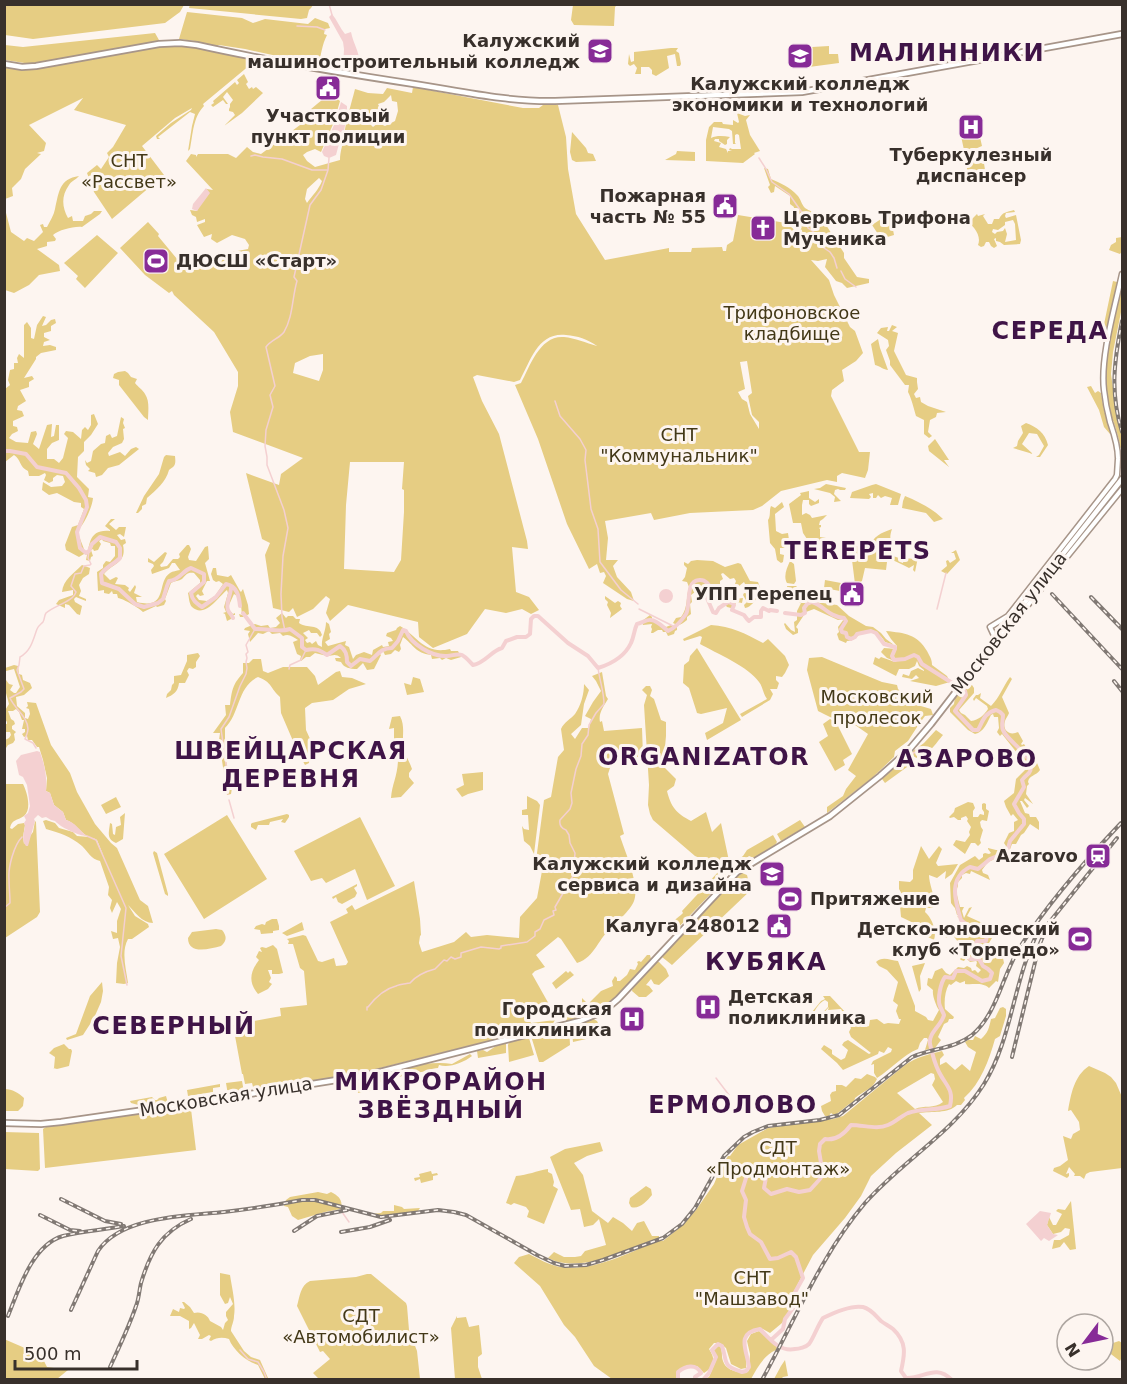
<svg xmlns="http://www.w3.org/2000/svg" width="1127" height="1384" viewBox="0 0 1127 1384" font-family="'DejaVu Sans',sans-serif">
	<style>
		.green { fill: #e6cd83; fill-rule: evenodd }
		.water { fill: #f4d0d1 }
		.lines { fill: none; stroke-linecap: round; stroke-linejoin: round }
		.stream { stroke: #f4d0d1; stroke-width: 1.5 }
		.river { stroke: #f4d0d1; stroke-width: 4 }
		.secondary-casing { stroke: #a79589; stroke-width: 7 }
		.primary-casing { stroke: #a79589; stroke-width: 8 }
		.secondary { stroke: #fff; stroke-width: 4 }
		.primary { stroke: #fff; stroke-width: 4.5 }
		.rail-casing { stroke: #817974; stroke-width: 4 }
		.rail { stroke: #fdf5f0; stroke-width: 1.5; stroke-dasharray: 4.5; stroke-linecap: butt }
		.labels { text-anchor: middle; stroke-width: 6; stroke-linejoin: round; paint-order: stroke }
		.poi-label { font-size: 18px; font-weight: bold; fill: #38302b; stroke: #fdf5f0; text-anchor: end }
		.park-label { font-size: 18px; fill: #433817; stroke: #fdf5f0 }
		.street-label { font-size: 18px; fill: #38302b; stroke: #fdf5f0 }
		.district-label { font-size: 24px; font-weight: bold; letter-spacing: 1.5px; fill: #3f1447; stroke: #fdf5f0 }
	</style>
	<rect width="100%" height="100%" fill="#fdf5f0"/>
	<path class="green" d="M5,4H184V5L180,12L165,23L33,39L5,35Z
		M190,4H313V5L311,8L309,10L307,18L301,19L189,8Z
		M573,5H617L615,7L614,26L574,25L571,20Z
		M187,12L242,18L253,23L265,19L308,24L315,18L328,23L330,28L325,29L324,34L327,35C322,45 321,54 319,65L245,49L219,45L214,48L195,41L179,39Z
		M155,33L159,40L157,43L78,56L76,55L74,57L31,64L5,60V45L23,47Z
		M178,44L197,47L249,58L251,60L250,65L203,104L204,106C193,117 193,134 190,149L188,151L192,126L195,114L190,112L158,137L160,139H157L156,136L171,123L191,110L192,108L175,118L142,146L164,175L112,219L94,192L87,173L97,165L101,169L109,157L107,153L113,147L126,125L74,110L83,98L29,125L46,143L44,151L37,153L41,154L25,169L21,179L12,188L13,196L5,199L4,64L22,67Z
		M829,46V54H838L839,63L809,67L808,55H812V47Z
		M671,48H678L676,51L679,53L681,64L680,66H677L675,54L667,56L669,68L656,76L652,74V70L649,67H641V74H635L637,68L634,64L630,66L628,64L629,54L631,62L634,61V52Z
		M244,74L248,82L246,84L249,89L252,87L253,89L256,87L263,93L242,113L224,126L235,115L233,112L229,111V109L230,107V104L233,100L227,92L223,97L228,104H226L223,100L213,107L211,105L214,103L213,101L235,82L237,85L239,83L237,80Z
		M413,87L523,108H539L543,105H558L566,137L568,169L576,214L605,260L669,248V252H691L692,248L722,247L723,251H726L727,245L733,241L738,215L786,223L796,231L797,229L791,223L794,207L790,204V196L775,186L774,192L771,193L768,187L770,185L764,168L768,169L771,179C780,183 790,187 797,195C801,199 801,204 805,208C811,212 813,210 813,218L826,225L844,253V258L857,277L869,279V283L847,288L842,283L836,281L825,267L827,259L818,261L811,260L829,280L834,295L850,327L855,331L863,353L856,361L842,370L844,381L832,390L831,396L859,452H870L868,470L865,478L842,473L837,476V482L827,480L781,491L762,506L753,510L690,513L654,520L651,513L605,521L608,538L606,560H618L613,566L617,577L631,592L634,601L627,599L603,583L606,576L604,572L600,573L597,564L589,569L567,524L538,439L515,385L521,383C530,366 540,335 564,337C575,338 586,343 597,346C587,339 578,336 566,335C538,332 531,360 520,380L514,382L477,375L473,377L482,401L499,434L527,541L528,549L512,547L516,592L529,597L539,610L531,614L522,609L506,613L485,609L467,634L433,648L419,637L418,622L348,605L330,621L326,613L330,599L326,596L313,609L297,617L293,608L289,612L273,608L265,555L270,543L262,539L246,473L279,485L281,474L303,458L233,432L230,412L238,386V372L214,332L174,295L172,291L169,293L145,275L120,248L148,222L159,234L158,236L187,271L194,266L214,259L221,262L227,253L248,249L249,245L245,239L232,235L217,243L211,239L212,234L204,237L197,225L205,222V219L197,222L196,217L192,215L190,210L197,211L207,189L213,190L186,161L191,154L196,155V157L198,154H228L236,158L247,147L253,152L261,154L300,125L304,115L317,104L327,96H333L340,101L334,122L321,152L315,149L307,152L303,155L307,161L315,167L340,160C340,151 343,145 344,136C346,120 351,105 355,89L368,93L383,94L387,88L412,93ZM391,95L392,101L397,102L398,111L395,121L385,126L378,123L373,127L369,123L373,116L379,112V106L378,104L384,102ZM319,178L322,181C319,189 312,196 307,203L305,199L307,189ZM323,354V370L319,381L293,373L295,363L310,356ZM747,361L752,393L748,396L752,415L759,422V429L750,414L747,402L742,399L738,392L745,389L740,362ZM350,462H404L402,489L404,490V512L401,560L394,572L344,569L346,505Z
		M737,113L745,116L750,115L746,120L750,135L760,151L754,153L755,154L743,163L706,161V140L709,127L714,122H722L723,124L733,125V120L738,123L739,122ZM713,127L729,129L732,131L733,144H736L735,143V135L737,134L739,135L741,149H732L730,148L729,150L732,151H728V153L726,149L719,147L721,143L714,141L715,139H719V141L725,145L727,144V140L730,137C724,136 717,135 711,138Z
		M572,132L586,148L588,153L593,154L596,161L576,162L572,160L570,152Z
		M978,132L979,133L982,146L975,149L964,150L961,136L962,135Z
		M1031,150L1033,159L1011,163L1009,154Z
		M677,151L695,152V161L665,160L676,154Z
		M983,157L985,170L968,173L965,160Z
		M79,176C76,180 71,181 69,185C61,196 62,207 68,218L72,216L73,221H83L85,216L91,214L94,211H102L100,214L82,227C74,226 59,230 53,235L56,239L55,241L47,242V246L37,249L59,265L60,271L39,275L29,285L14,293L5,290V291V209L11,232L24,241L27,238L34,241L43,232L40,225L43,224L44,227H47C50,221 54,215 55,209C59,192 59,179 79,176Z
		M1014,210L1015,212L1006,213L1005,216L1006,218L1016,215L1021,240L1020,244L1004,245L1000,242L996,241V238L994,239L997,246L994,248L991,246L989,242H986L984,246L981,247L978,245C982,235 973,225 965,220L972,219L977,214L978,216L985,214L983,216L988,224H992L994,219H999C1002,212 1007,212 1014,210ZM1013,220L1015,224L1016,240L1005,242L1007,234L1005,228L1003,231L997,232L995,234L992,232L993,229L998,230L1005,225V222Z
		M890,214L894,235L874,241V244L873,245L868,242V238L878,234L872,225L887,215Z
		M97,235L118,253L85,288L76,279L78,276L64,263Z
		M1122,237V251L1120,254L1109,250L1111,245L1116,242V238Z
		M1113,281L1117,282V284L1109,325L1103,329Z
		M1122,285V307L1113,352L1111,374L1118,422L1122,436V447L1120,448C1119,430 1108,413 1106,394C1101,358 1114,320 1122,285Z
		M43,316L46,317L42,326L46,325L51,320L55,319L56,323L51,326V331L44,333V337L50,340L44,342L43,346L50,345L56,347V350L41,353L36,357V359L24,378L32,376L34,379L29,382V387L20,390L26,401L18,406L17,410L22,411L24,416L13,421V426L17,427L18,431L12,434L9,438L16,442L28,443L31,432L36,431L37,434L33,444L39,449L47,425L52,424L51,437L54,436L56,425H59V440L52,443L47,449V459H54L59,463L63,458L68,438L64,434L66,431L73,432L81,439L82,430L85,427L88,430L91,425V415L94,414L98,424L91,435L84,442V451L78,457L77,477L89,489L88,497L93,498C92,508 84,525 77,531L84,549V554L79,557L66,550L65,545L72,527L78,525L84,509L81,507V503L74,502L57,493L49,495L42,490L43,482L51,487L62,486L65,482L63,476L57,475L53,478V481L49,483L44,480L46,475L45,473L39,476H29L28,471C19,467 21,459 14,455L5,462V389L10,385L8,380L10,370L14,369V363H18L17,358L19,354L24,358V325L27,322L31,328V338L34,339L37,325Z
		M892,325L897,327L892,331L898,333L894,351L906,375L917,378V382L918,389L914,394L916,398L920,397L921,402L928,406L946,412L937,413L936,417L930,420L928,432L932,436L929,438L924,434V420L916,416C914,409 911,397 908,392L909,385H905L890,365V361L886,350L889,346L888,340L877,333L881,328L888,327L887,331H889Z
		M878,339L880,348L888,370C884,370 880,366 875,365L871,344Z
		M125,371L128,373L131,377L137,379L135,383C138,387 143,390 145,394C150,401 148,412 148,420L144,417L119,385V380L113,378L114,374L118,372Z
		M1091,386L1095,393L1098,391L1101,393L1104,410L1111,433L1110,434L1104,427L1099,410L1087,387Z
		M121,417L124,419L123,423L125,428L123,429L124,439L122,443L113,447L108,453L109,456L120,452L125,456L131,449L136,447L139,449L119,465L108,468L102,475L96,477L95,473L88,471L90,469L86,465L85,460L87,463L91,461L93,451L101,444L105,443L106,436L110,434L112,438L117,436Z
		M1026,423C1037,427 1045,433 1048,445L1040,457H1036L1039,455L1044,446L1037,434L1029,433L1022,444L1033,454L1013,448L1017,446L1018,441L1023,433L1021,426Z
		M935,439L949,460H944L949,467L929,451L928,446Z
		M166,455L175,456C176,465 175,466 169,470C166,482 156,490 147,498L146,504L142,506V509L138,513H136L144,496L159,474L164,457Z
		M826,484L846,488L845,490H840L838,489L835,490L834,494L841,501L834,502L835,497L830,493L814,489L820,488Z
		M876,484L901,494L898,505H890L892,498L885,496L881,498L878,495L876,498H873V493L869,494L871,497L869,499L850,498L852,492L872,485Z
		M809,491V498L815,502L819,499V503L811,506L809,504V500H803L802,505V515L806,513L810,515L812,518L827,515L823,519L820,521L819,525H821V527L819,528L820,529V537L826,538V540L822,541L807,539L803,533L801,523H793L789,504L801,495L800,493Z
		M905,496C919,502 932,508 943,519L934,522L926,513L902,508L903,501Z
		M782,502L784,507L775,514L776,531L782,534L788,533L789,540L784,548H780V554L784,555L783,562L781,563L777,560L775,549L770,543L768,520C771,516 769,510 771,506L775,508Z
		M111,519H115L109,524L116,530L119,527H126L124,537L120,534L117,535L121,540L125,539L126,543L123,545C127,563 113,563 104,574L110,580L116,577L118,578L115,584L125,585L129,588L128,590L130,592L135,585L136,587L134,593L142,597H136L137,602C169,610 156,582 170,573C173,571 176,571 180,570L175,563H172L169,568L152,574L151,570L154,566L153,564L148,562V558L154,562L165,552L167,553L163,562L160,565L161,567L167,566L173,559H178L180,557L179,554L187,545H189L191,549L188,557L189,560L196,561L205,547L208,546L209,559L205,563L210,581H207L202,591L204,595L200,596L198,594L196,596L199,600L207,601L215,596L223,584L219,581L216,582L213,580L211,574L213,568H216L217,575L228,577L231,575L240,591L241,592L243,589L248,605L249,614L244,617H240L239,614L242,615L241,605L239,602L237,596L234,594L229,605V610L233,614L235,613V615H232L231,619L227,621L225,614L223,613L226,612L224,607L228,593L227,590C219,596 205,619 192,607C189,604 189,597 188,593L200,583V580L194,573C187,572 186,575 182,579C179,581 174,581 171,583L165,599L166,601L164,605L157,607L156,606L143,612C139,608 124,599 118,598L117,594H113L112,591L109,594L104,593V590L98,591L97,572L103,568V565L106,561L110,562L115,556V546H111L110,543L103,541L102,539L99,541L101,544L98,550L94,551L93,549L91,550L93,556L91,557L90,561L86,560C90,545 88,529 110,531V530L105,526Z
		M892,529C889,538 891,538 891,546C891,551 888,554 889,559L875,560L887,562L886,570L865,568L862,581L857,584V592L854,585L855,584L852,560L853,558L851,555L850,548L854,546L870,547C873,536 881,533 892,529Z
		M956,550L960,560L947,574L941,571L947,566L946,561L948,560L950,563L956,559L954,553H951Z
		M893,556L899,558L900,562L903,563L904,558L914,559L918,557L915,572L913,570L914,565L909,568C903,565 898,562 892,560Z
		M697,560L713,561L725,567L738,563L741,564L750,581L758,582L764,598H778V600H762L758,596C755,601 751,607 745,608L744,605L747,602L743,595L744,593L750,594L751,589L754,588L750,586L747,588L744,582L739,586L735,584L736,581L734,578L730,579L723,573L721,574L723,579L720,581V585L724,586L730,594H734L735,599L743,598L742,603L737,602L731,608L727,607L723,602L719,603L715,600H711L706,598L707,592L699,594L695,592L691,595L692,602L690,604L691,614L687,617V620C681,625 679,626 673,623L676,618L681,617C688,608 686,597 689,587L687,582L682,581L685,577L687,568L684,565V562L688,564L691,561Z
		M790,561L794,564L796,581L794,584L787,583C783,576 787,568 790,561Z
		M82,565L90,568L89,574L83,578L79,585L81,591L79,596L86,599V601L76,597L74,599L75,602L82,606L80,615L77,614L69,605L65,604V608L56,604L59,600L73,595V590L62,592C63,580 74,573 82,565Z
		M825,580L841,583L840,591L824,588Z
		M787,586H796L799,589L800,595L820,600L823,603L837,605L849,616L866,626L873,627L881,633L886,639L894,645L885,642C879,631 872,632 861,633C856,637 855,641 847,641L846,643L839,640L837,634L839,632L838,627L844,619L838,620L814,609L806,612L796,627L798,629V633L793,635L786,629L784,624L785,623L791,630L795,632L794,622L797,620V611L801,603H797L795,594L789,596Z
		M605,596L615,603L618,601L621,603L620,606L622,609L610,618L611,613L607,605L608,602L605,599Z
		M282,613L286,618L288,616H293L296,619H300L299,623C307,629 319,623 322,635L320,637L317,633H311L309,630L303,633L308,638L305,640L307,643L310,642L312,644L316,641L318,645L322,647C321,638 326,631 326,622L329,624L331,632L329,634L330,639L325,642L328,646L346,641L345,645L349,647L353,659L356,655L364,652L372,655L373,650L382,645L383,647L389,646L388,642L393,641L391,638L386,636L387,633L396,630L397,628L400,626C418,637 425,655 450,649L451,651H458L461,657L451,660L446,658L442,660L440,658L432,659L431,655C415,653 414,645 403,637L400,645L401,649L399,652L395,650L391,654L385,655L383,651L380,654L381,655L374,669L367,670L363,663L357,669C350,669 344,668 341,662L336,661L335,658H341C335,653 333,656 327,656C323,655 319,654 315,653L310,657H306L301,661L300,660L301,656L297,654L293,642L298,640C293,637 289,633 283,636L280,633L272,634L269,631L263,634L258,633L250,642L248,634L250,631L244,630L245,628L255,624L261,626L268,625L270,628L276,627L280,623L276,618Z
		M650,615L652,617V619L666,627L671,625L677,627V630L675,631L674,634L668,636L666,632H663L662,630H658L653,633H651L652,629L651,627L652,624L643,625L642,621Z
		M711,625C731,626 746,634 763,643L768,639L785,656L789,665L785,673L782,677L776,676V680L779,683L777,689H770L773,694L770,700L742,717L740,714L767,699C763,694 763,687 759,682C749,667 716,653 700,644L702,637L700,636L684,641L683,639Z
		M886,631C905,633 917,634 927,651C930,657 932,659 932,665L947,676L950,682L936,686L910,681L919,678L916,675L912,679L902,677L903,674L909,676L911,671L918,668L924,671V670L919,666L917,661L915,666L909,669H899L896,676L873,664L875,657L879,659L881,657L895,662H897L887,658L881,652L884,648L897,649V646L891,639Z
		M697,648L741,720L707,740L705,733L723,723L727,708L701,714L697,713L689,688L683,683L684,665L689,661L690,656Z
		M198,653L200,656L196,662V667L193,669L189,668L187,671L189,675L185,683H179C178,692 173,695 166,698L167,694L171,690L172,685L174,683V676L181,675L187,661V655Z
		M822,657L882,682L897,685L898,689L908,699L907,704L912,702L914,704L931,709L933,715L925,716L919,724L908,741L895,751L894,757L872,778L827,813V807L843,796L846,789L856,776L848,770L868,734L855,725L830,717L818,711L807,670L809,658Z
		M253,659H261L263,671L268,673L283,667H307L315,676L318,685L336,672L340,671L342,677L352,678L366,684L349,689L333,700L312,703L305,708L306,730L311,741L309,763L305,765L296,748L281,713L280,697C270,688 272,682 258,677C237,687 240,714 225,728V756L232,788L231,794L227,795L226,790L227,786L225,781L219,740L220,733H213L226,715L225,705H230C232,689 233,684 243,673V663H249Z
		M14,665L18,666L19,674L22,675L23,680L30,683L32,688L24,695L16,697L17,706L25,713V718L28,719L30,714L29,709L26,708L28,706L27,702L36,703L51,745L70,773L77,792L95,824L111,843L117,848L140,900L148,906L153,923C142,923 134,911 128,905L135,916L148,924L149,927L132,939H128C121,952 126,968 128,983L124,984L116,983L117,963L120,947L118,938L113,939L111,931L117,933V921L121,909L117,902L112,913L110,908L112,900L108,895L109,887L100,861C91,859 88,852 82,846C70,836 60,833 46,829L43,821L46,820L55,823L59,828L73,832L77,836L89,837L96,840L104,857L97,840C94,838 90,838 87,836C79,831 75,823 66,820L63,812L54,805L50,793L46,791L47,778L43,760L39,747H37L32,740H28L27,736L24,737L22,734L25,732V729H22L24,720H22L19,712L16,709L13,711H8L11,719L14,721L15,724L12,726V729L16,732L14,734L15,740L13,743L8,745L6,748L5,746V740L9,738L11,735L10,732H5V724H7V722L5,719L4,712L9,704L6,693L5,692V680H6L9,684L13,685L10,690L14,693H16L20,687L14,669L6,671L5,668Z
		M602,672L606,696L608,699C604,706 598,713 600,722L602,721L604,731L642,728L643,756L612,762L608,774L624,834L620,836C625,852 640,885 634,901C632,906 627,912 623,916C618,918 614,922 613,927C598,937 596,957 577,963L561,939L558,937L536,955L545,967L535,971L532,974L550,1006L535,1007L528,1017L531,1023L555,1020L552,1025L352,1075L254,1091L252,1083L245,1084L243,1074H242L233,1025L281,1016L280,1008L307,1005L304,971L300,968L293,944H288L289,941L287,939L303,935L306,936L318,961L322,962L334,958L336,966L346,965L348,962L330,922L348,913L346,909L352,905L355,910L414,881L420,919L421,935L420,936L419,943L422,952L454,942L466,932L471,937L487,935L519,938L520,917L537,898L542,871L537,853L544,800L551,797L558,757L564,750L561,729C564,722 571,719 575,714C581,705 584,694 584,684L589,690L584,704L581,725L571,734L575,739L582,728H589L591,719L585,716L593,702L601,691L596,681L592,676Z
		M413,677L420,679L424,692L407,695L404,683L411,685Z
		M1010,677L1012,679L1002,697L1009,713C1009,714 1005,720 1005,721C1002,731 1010,736 1018,732L1023,741L1021,744L1022,745L1024,744L1034,760V763H1037L1040,770C1036,776 1029,775 1028,782L1029,784L1027,786L1026,794L1033,804L1025,798L1024,800L1029,806L1027,808L1022,801H1020L1025,813L1029,814L1030,817H1036L1039,822V830L1030,824L1024,833L1021,835L1016,844H1012L1009,852L1007,850L1004,853V857L1002,859L1000,858L998,861L995,859L988,862L982,870L983,873L988,875L990,880L971,871L970,874L966,873L962,875V878L958,882V886L956,891L960,907H964L962,911L964,918L969,908L972,907L967,916L989,926V929L992,932V938L986,948L981,947L979,945L974,949H972L970,951L973,953L976,952L982,956L987,962L991,961L993,959L987,953L990,951L1003,958L1004,963L1000,969L998,982L996,981L989,988C982,982 973,985 965,984V981L960,983L956,981L951,985L949,984C945,991 944,1001 945,1009L954,1017L953,1019H949L948,1022L944,1024L938,1037L941,1040L935,1048L925,1050L928,1040L927,1038H924L920,1043L918,1049C903,1055 891,1069 877,1078L874,1073V1064L871,1065L873,1061L891,1052L892,1049L888,1047L884,1053L879,1051L878,1054L843,1070L837,1063L821,1049L824,1045L832,1050V1054L841,1060L845,1058L848,1050L842,1045L844,1042L848,1040L869,1054L871,1053L851,1037L849,1032L851,1028L841,1009L828,1010L829,1007L819,1018L816,1019L813,1018L812,1012L821,1001L825,999L823,996H830L847,1014L852,1015L866,1027L869,1026L870,1020L877,1019L884,1024L888,1023L899,1024L901,1019H899L896,1011L898,1005L893,1001L898,982L887,970L879,966L876,962C882,956 890,960 898,961L915,1006V1011L926,1017L928,1020L933,1021L939,1010C936,1006 932,995 933,990L927,985L928,978L932,979L935,971L942,968L946,973L950,975L958,967L964,968L967,966L971,968L972,971L975,970L978,973L981,970L976,966L977,962L976,961L970,962L966,958L964,961L961,960L960,959L963,956L962,952L964,950L965,946L961,941L958,942L952,934L946,938L945,934L956,930L960,936L963,937L970,934H965V929H963L964,925L961,923L962,918L957,917L960,915H957L955,908L954,907L951,903L950,883L960,865L975,856L979,860L983,857V854L985,853L989,854L991,853L988,849V848L996,850H1005L1004,847L1006,846L1004,843L1009,833L1014,831V822L1018,820L1013,814L1011,816L1006,807L1004,801L1014,793L1016,779L1026,769L1021,766L1019,762L1022,761L1021,757L1018,758L1016,756L1017,753L1002,734L1000,736L997,732L999,728L998,717H994L993,714L991,715C987,723 984,732 975,734L968,730L950,712V708L954,704L955,697L965,685H972L974,688V693L959,710L961,713L965,715L971,721C979,720 984,715 988,709L987,706L976,698L974,701L973,699L976,695H978L981,693L980,698L991,706C1000,697 1002,688 1010,677ZM825,1000L828,1002V1007L818,1018H814L813,1016C814,1010 820,1002 825,1000Z
		M646,686H650L652,690L650,696L654,699L661,720L666,722V736L665,747L669,752L670,760L665,768L676,779L674,786L667,791C671,807 676,813 691,821L706,812L712,832L721,823L729,861L723,868L695,856L653,820L650,814L648,805L649,785L644,705L647,695L642,690Z
		M400,716C406,728 401,737 404,750C406,756 410,763 412,769L409,773V777L414,783L401,797L391,798C392,784 398,775 398,759L392,757L394,748V728L389,729L392,717Z
		M830,719L836,722L852,754L843,760L845,765L835,771L819,742L828,736L823,724Z
		M936,730L943,735C935,744 931,754 917,754V758L910,755L909,754L924,743Z
		M905,759L909,763L907,767L885,783L882,779Z
		M483,772V790L468,794L462,797L456,789L464,785L462,774Z
		M5,784H23C27,792 32,809 24,816C17,821 12,819 10,828L12,829L18,824L24,823L25,825L23,837L24,844L33,832L35,821L36,822L40,912L37,917L5,938Z
		M527,796L537,801L540,805L534,854L530,846L524,841L522,826L524,829L529,830L528,815H522V810L527,809Z
		M116,797L121,807L106,814L101,805Z
		M968,802L973,803L975,808L973,811V817H978L980,814L984,815V812L982,809V804L984,803L986,804V809L989,811L987,821L982,820L980,822L981,827L983,830L980,840L981,843L978,846L975,843H971L965,854L953,845L956,840L965,842L970,835L969,832L971,827L967,821L968,819L966,816L961,818V820H958L954,817L950,818L949,817L954,812L955,808Z
		M125,813L123,839L116,843C106,839 109,832 110,823L112,824L113,834L115,835L116,827L121,825L120,817Z
		M287,814L289,815V817L285,823L281,822L283,819L270,822L269,825H258L256,830L251,827V824L252,823Z
		M227,815L267,879L204,919L164,854Z
		M360,817L395,886L367,900L355,869L326,883L322,878L311,881L294,851Z
		M800,820L805,827L781,841L777,834Z
		M773,835L777,842L775,845L754,858L749,856L741,863H739V859L743,856L747,850Z
		M921,846L929,859L939,846L942,849L936,863L938,866L958,864L952,874L945,879L946,871L937,878L929,875C929,886 937,899 933,908H926L925,912C932,918 937,931 934,940L928,937L924,928L901,917L900,906L903,896L899,889V881L910,882L913,879V870Z
		M154,851L157,853L168,894V896L165,894L153,853Z
		M719,871H722L725,874L726,878L672,934L667,930C669,923 678,918 683,913L682,911Z
		M742,873L747,875L748,879L747,881L752,889L672,965L662,957L725,887Z
		M357,884V886L354,888L357,893L355,897L342,904L338,902L336,897L333,899L332,897Z
		M272,919H277L279,926V930L273,931V933L261,934L260,930L254,929L256,926L262,924L265,925L266,922Z
		M302,922L304,930L287,936L282,933Z
		M216,929L222,930C227,936 227,941 221,946C209,949 188,955 188,938L192,932Z
		M273,945L277,949L283,973L279,974H272V970H268L271,978L269,982L272,984L268,989L258,994C248,982 250,972 259,960L256,957L259,951L262,952L260,948L262,947L266,948Z
		M647,955H650L651,959C646,964 643,969 638,974C624,989 605,1010 585,1015L584,1018L567,1022L564,1018L582,1003V998L588,1004L601,991L613,986L612,981L615,976L617,978V981H620L627,975L630,969L635,970L638,964L637,962L639,961L641,962Z
		M656,962H659L666,969L669,976L659,985L654,984L651,979L646,985L649,986L653,991L646,997H639L632,991L633,986Z
		M925,963L920,976L921,989L919,992L912,966Z
		M566,971L568,973L570,971L574,975L556,989L552,983Z
		M102,982L103,991L101,1002L94,1018L83,1035L67,1040L66,1038L76,1034L90,996Z
		M1003,1007L1006,1009V1016L1000,1036L995,1039C989,1060 981,1083 964,1098L965,1100L961,1105H957C948,1114 932,1111 919,1113L932,1125L896,1153L871,1176L861,1196L845,1218L813,1255L792,1295L791,1309L782,1323L770,1333L761,1328C732,1334 749,1349 746,1368L741,1369L731,1364L726,1348L720,1343H714L709,1349C716,1360 715,1366 704,1373L697,1366H687L679,1370L678,1379H612L594,1366L575,1337L564,1325L540,1286L514,1263L519,1257L529,1254C539,1259 549,1265 560,1267C594,1272 630,1252 660,1240L663,1241L684,1224L696,1210L714,1184L721,1167L728,1156H730L738,1145L768,1128L833,1119L843,1116L905,1065C917,1057 929,1054 942,1051L944,1055L940,1059V1065L946,1062L955,1070L962,1064L970,1071L976,1052L968,1047L965,1042L968,1040H973L975,1036L981,1039C988,1033 989,1028 991,1019L995,1018L1000,1008ZM931,1073L934,1074L935,1079L932,1085L943,1102C934,1109 924,1105 915,1109L897,1093Z
		M592,1018L597,1021L604,1035L573,1042C571,1021 574,1025 592,1018Z
		M569,1027L570,1045L543,1062H539L531,1036Z
		M527,1037L529,1038L534,1055L509,1062L508,1045L509,1042Z
		M506,1043V1053L478,1058L477,1051L483,1050L487,1052L496,1046Z
		M64,1044L69,1049H71L72,1051L69,1066L57,1069L53,1068H54L55,1057L49,1053L54,1048Z
		M470,1054L472,1056C463,1063 449,1068 439,1065L438,1068C430,1068 422,1074 415,1072L409,1075L387,1079V1081L371,1084L370,1091L358,1093C354,1084 360,1080 368,1078L370,1080L374,1079L376,1076C400,1070 427,1060 452,1064Z
		M1089,1066L1105,1073L1111,1077L1116,1083L1122,1097V1168L1090,1172L1086,1174L1084,1179L1080,1176H1074L1075,1174L1069,1167L1066,1174L1069,1173V1176L1067,1178L1053,1171L1054,1168L1060,1166L1068,1160L1063,1136L1071,1139L1073,1134L1080,1130L1079,1122L1071,1110L1068,1111C1071,1094 1074,1076 1089,1066Z
		M867,1074L875,1077L877,1079C872,1090 863,1091 855,1098L854,1102C846,1104 842,1112 834,1115L831,1113L829,1116H825L822,1111L821,1106L831,1101L830,1095L832,1092L836,1091V1085H842L846,1087L855,1078L861,1079Z
		M242,1081L244,1092L228,1095L226,1083Z
		M220,1084V1087L213,1088V1092L188,1096L187,1090Z
		M5,1089C12,1089 19,1093 24,1098L23,1106L18,1111H5Z
		M166,1096L168,1103L156,1106L155,1104L153,1106L149,1104L142,1106L131,1103L130,1101L152,1097L155,1100H157L159,1098Z
		M189,1106L191,1109L196,1150L45,1168L43,1129C53,1121 68,1127 80,1122Z
		M4,1132L39,1133L40,1169L38,1171L5,1169Z
		M600,1142L603,1151L587,1156L574,1163L583,1175L592,1211L608,1223L613,1217L623,1223L632,1231L637,1223L644,1221L652,1236H659V1238C630,1251 578,1274 548,1258L554,1252L564,1257H575L581,1256L585,1251L606,1245L599,1219L593,1225L584,1227L580,1209L571,1210L550,1157L565,1149Z
		M548,1169V1172L552,1174L554,1182L553,1186L558,1189L544,1224L527,1217L529,1211L526,1207L514,1203L511,1205L506,1203L516,1176C528,1175 536,1171 548,1169Z
		M431,1171L432,1174L437,1173L438,1175L433,1176V1180L421,1183L420,1179L415,1181L414,1178L420,1177L419,1174Z
		M646,1186L651,1189L652,1195C647,1201 639,1210 631,1207L629,1203L630,1198Z
		M318,1192L327,1194L331,1192C339,1196 343,1200 341,1209L325,1212L298,1220L292,1216L288,1207L284,1206L286,1200L290,1197Z
		M1071,1201L1076,1249L1070,1250L1064,1242L1060,1247L1052,1249L1054,1240H1060L1069,1235L1070,1229L1065,1228L1061,1232L1053,1234L1047,1225L1049,1217L1053,1225H1056L1062,1214L1056,1211L1058,1209L1065,1210Z
		M394,1205L402,1207L404,1209L420,1208L418,1211C403,1214 387,1217 371,1214L381,1213L383,1211H394Z
		M220,1273L230,1275C232,1288 236,1304 234,1316C234,1322 231,1326 231,1331L244,1351L251,1357L260,1360L268,1378L272,1379H265L258,1365C247,1362 233,1350 229,1339C223,1337 217,1337 211,1341L209,1340L211,1336L209,1335L202,1339H198L200,1335L194,1323L191,1328L189,1329V1321L180,1316H170L173,1309L179,1312L180,1308L184,1309L185,1308L182,1302H184L190,1307L194,1313C201,1311 208,1315 210,1321L221,1327L223,1330L225,1323L228,1320L226,1316V1312L233,1304L230,1297L228,1303L225,1304L220,1295Z
		M367,1274H371L406,1303L407,1306L409,1330L417,1351L420,1379H319L313,1373L330,1359L323,1351L320,1352L297,1306C300,1296 300,1286 310,1281L356,1277Z
		M457,1316V1318L466,1317L469,1327L479,1325L482,1354L478,1357V1367L482,1379H455L451,1328Z
		M759,1331L777,1347L776,1350C764,1355 757,1368 751,1379H704L709,1377L717,1358L713,1349L716,1346H720C723,1352 721,1355 723,1361C726,1371 740,1374 749,1371L750,1354L747,1341L751,1334Z
		M4,1339L41,1355L47,1367L68,1370L57,1379H5Z
		M1119,1341L1122,1343V1357L1120,1361L1103,1348L1104,1342L1111,1345L1113,1343Z
		M785,1360L788,1376L783,1377L781,1379H774L781,1366Z"/>
	<path class="water" d="M332,14C337,20 340,28 345,34L351,32C354,47 362,54 358,68L355,70L343,68L344,49L343,42L329,17Z
		M341,102L347,106V114L343,137L340,140L336,155L329,158L324,156L322,152L334,125Z
		M206,188L210,193L197,211L192,209L193,204Z
		M659 596a7 7 0 1 1 14 0a7 7 0 1 1-14 0Z
		M37,751L40,752C45,766 47,776 46,791L50,793L54,805L63,812L66,820C75,822 80,831 87,836C79,836 60,827 55,821L51,820L46,817L42,818L38,815L34,819L35,821L28,846H26C21,840 24,833 25,826L24,823L26,820L24,816L28,813L30,806L27,785L23,777L19,775L16,761L21,755Z
		M1040,1211L1051,1213L1047,1225L1053,1234L1058,1235L1049,1241L1044,1238L1041,1241L1026,1224Z"/>
	<g class="lines">
		<path class="stream" d="M329,4L332,15
			M297,26L317,27L325,30
			M251,156L255,155L263,157L282,159L312,170H328
			M759,158L766,169L772,182L789,194L803,214L808,228L818,235L824,248L830,252L834,258L837,268
			M841,271L845,279L856,287
			M555,401L560,416L580,439L586,450L585,460L591,509L598,529L600,562L621,590L638,604
			M639,609L675,627
			M937,609L946,573
			M285,631L282,617L281,594L283,556L288,528L284,510L267,465V457L265,446L266,430L273,407L270,395L275,386L266,347C271,340 280,338 284,332C293,317 292,298 297,281L294,277L310,205L321,190L328,170L329,158
			M289,669L290,665L301,660L306,650
			M36,748L33,743L25,739C26,736 28,733 28,729C28,717 14,708 10,698L21,692L24,689L17,670L19,665L20,657C31,651 33,640 37,629C38,626 41,624 43,622C45,618 44,616 46,613C55,605 73,602 76,592L71,586L75,574L81,573L84,566L90,565L91,564L88,558L89,551
			M910,755L917,751
			M903,760H906
			M228,794L227,771L221,729L229,717L240,686L246,674L247,668L246,662L247,658L246,654L248,652L246,645L255,629
			M229,800L234,818
			M87,836L96,840L126,908L121,956L127,985
			M4,908L10,903C10,895 9,887 9,879C8,867 14,845 22,837
			M367,1010V1007H368C375,998 384,989 396,986C400,984 405,984 410,983C416,976 427,971 435,969L444,960L447,961L451,957L455,959L461,957V953L481,947L499,949L501,948V946L527,942L535,936V932L540,929L544,920L554,915L553,911L556,910L555,907L573,876L575,853L570,843L569,835L566,830C562,829 559,825 560,820L570,809L572,803L571,793L576,769L581,756L582,744L588,735L589,725L596,713L604,704C604,691 599,679 598,667
			M716,1078L729,1095L728,1100
			M342,1212L349,1222
			M240,1350L248,1359L258,1362L264,1372L267,1380"/>
		<path class="river" d="M4,451H10L26,454L37,467L66,473L79,488L86,500L87,507L77,532L80,548L86,553L89,551L92,544L100,537L116,542L120,548V558C114,564 106,567 101,574L102,583L119,589L135,604L144,607L158,603L163,599L167,586L169,581C180,580 182,571 191,568L204,574V582L191,593C192,600 196,603 202,607L216,597L226,584C237,586 239,596 240,606
			M231,586C232,593 225,603 228,610C229,613 232,615 233,618
			M243,613L255,629C267,628 279,633 290,629L302,638V647L306,650C316,648 320,650 327,655L340,646C346,650 347,655 347,662L351,666L360,659L370,661C378,655 380,648 392,648L398,641L403,630L406,631C411,644 432,657 447,656C452,656 457,653 462,655C466,657 470,662 473,665C485,663 491,651 502,648L506,641L517,637H526L530,634L531,619L534,616H538L568,643L588,656L598,668C611,664 625,656 631,643C634,637 634,630 637,624C642,623 647,619 651,620C657,620 664,628 668,631C675,628 682,620 686,614C691,605 685,581 699,580C707,579 710,587 713,592L707,598L713,612L716,613L719,608L728,602L732,603L734,605L732,610L744,615L747,619L749,621L754,617H761V611L763,608L769,611L770,610L777,611
			M771,1340L783,1329L785,1319L793,1308V1296L803,1278L796,1257L791,1252L778,1258L770,1259L761,1242L750,1234L747,1227L744,1217L746,1200L742,1191L747,1175L758,1164H765L768,1167L764,1188L771,1194L787,1189L799,1192L810,1190L820,1179L822,1176L819,1167L821,1163L819,1151L820,1144L825,1139C836,1141 845,1133 851,1125C864,1125 877,1130 888,1125C896,1122 901,1116 908,1113C922,1108 936,1111 950,1106C954,1089 946,1086 939,1072C935,1064 932,1053 930,1044C928,1033 942,1025 944,1015C943,1012 941,1009 940,1006C937,999 941,982 945,977L953,978L956,971H965L982,981L990,979L992,973L988,969L983,966L979,959H970C967,955 965,952 967,947L975,944L977,941H986L987,935C979,929 968,927 961,920C955,901 948,878 970,867L978,869L990,859L1007,852L1010,841L1024,824V819L1019,813L1014,804L1024,787L1022,780C1024,777 1027,775 1029,773C1039,758 1007,742 1003,730C1001,726 1003,720 1003,715L1000,712L996,710C984,713 983,721 978,730H973L955,711L966,695L965,691L922,664L918,657L914,655L905,659L894,660L892,656L895,649V647L884,644L876,633L871,631L857,634L855,637L851,639L847,637L846,633L842,632L841,629L846,621L844,618C827,616 825,606 812,602L807,604L804,608L805,613L801,615L785,613
			M678,1380V1372C685,1366 696,1363 701,1373L695,1377V1380
			M703,1380L709,1373L716,1357L712,1350L718,1344L722,1346C728,1363 721,1365 742,1372L746,1371L749,1367C747,1350 735,1333 760,1329C770,1339 779,1352 795,1349C799,1349 806,1347 809,1344C813,1339 818,1325 823,1318C833,1313 852,1305 863,1307C871,1309 875,1315 881,1321C885,1324 889,1326 893,1329C907,1342 905,1354 901,1371L906,1378C924,1379 935,1363 952,1380"/>
		<g class="secondary-casing">
			<path id="secondary" d="M1118,458C1118,445 1114,434 1110,422C1107,411 1105,400 1104,390C1100,357 1115,307 1122,274
				M1008,616L1115,479L1117,475L1118,459
				M1013,619L1019,616L1122,489
				M996,640L990,627L1008,616"/>
		</g>
		<g class="primary-casing">
			<path id="primary" d="M4,64L22,67L36,66L159,44L180,43L197,45C269,61 341,73 414,84C460,91 507,102 555,101L802,92L1122,34
				M4,1123L41,1124L61,1122L200,1102L368,1075L580,1021L604,1011L618,999L737,872L830,816L880,776L908,751L931,724L1029,597L1122,479"/>
		</g>
		<use href="#secondary" class="secondary"/>
		<use href="#primary" class="primary"/>
		<g class="rail-casing">
			<path id="rail" d="M1122,321C1114,361 1110,393 1122,432
				M1052,594L1122,669
				M1091,597L1122,629
				M1114,681L1122,691
				M1012,1057L1039,946L1048,924L1117,838
				M61,1199L105,1221L121,1224
				M40,1215L70,1230L80,1231
				M294,1231L317,1216L347,1210
				M341,1232L370,1227L390,1220
				M71,1310L98,1251C121,1216 186,1216 224,1212C250,1209 276,1205 302,1200H315L381,1217L438,1210L454,1212L466,1215L537,1255L554,1263L565,1266L586,1265L603,1260L663,1238L682,1224L695,1208L724,1156L744,1137L753,1132L768,1126L820,1120L839,1115L912,1057C932,1048 954,1049 972,1035C998,1013 1002,975 1020,947C1048,903 1085,861 1121,823
				M8,1316C19,1289 32,1245 63,1236C82,1231 103,1230 124,1226
				M110,1367C119,1347 129,1327 136,1306C139,1299 139,1291 141,1283C150,1253 161,1232 191,1219
				M762,1380C795,1320 821,1255 865,1203C902,1161 954,1132 984,1084C1013,1037 1013,979 1039,930"/>
		</g>
		<use href="#rail" class="rail"/>
	</g>
	<defs>
		<g id="university-square" transform="scale(1.35)"><rect x="-9" y="-9" width="18" height="18" rx="4" fill="#872b97" stroke="#fdf5f0"/><path d="M0-5L7-2L0 1L-7-2ZM-4 1L0 2.5L4 1V4Q0 6-4 4Z" fill="#fff"/></g>
		<g id="civic-square" transform="scale(1.35)"><rect x="-9" y="-9" width="18" height="18" rx="4" fill="#872b97" stroke="#fdf5f0"/><path d="M-.6-6.5H3V-4.5H.6V-3L4-1V1h2V6H-6V1h2V-1L-.6-3ZM-1.2 2.5V6h2.4V2.5Z" fill="#fff"/></g>
		<g id="hospital-square" transform="scale(1.35)"><rect x="-9" y="-9" width="18" height="18" rx="4" fill="#872b97" stroke="#fdf5f0"/><path d="M-5-5h3v3.5h4V-5h3V5h-3V1.5h-4V5h-3Z" fill="#fff"/></g>
		<g id="church-square" transform="scale(1.35)"><rect x="-9" y="-9" width="18" height="18" rx="4" fill="#872b97" stroke="#fdf5f0"/><path d="M-1.2-6h2.4v3.5h3.3v2.4h-3.3V6h-2.4V-.1h-3.3v-2.4h3.3Z" fill="#fff"/></g>
		<g id="stadium-square" transform="scale(1.35)"><rect x="-9" y="-9" width="18" height="18" rx="4" fill="#872b97" stroke="#fdf5f0"/><path d="M0-5a6.5 5 0 1 0 0 10a6.5 5 0 1 0 0-10ZM-3.5-1.8h7v3.6h-7Z" fill="#fff"/></g>
		<g id="station-square" transform="scale(1.35)"><rect x="-9" y="-9" width="18" height="18" rx="4" fill="#872b97" stroke="#fdf5f0"/><path d="M-3-6H3Q5-6 5-4V2Q5 4 3 4L4.5 6H3L1.5 4h-3L-3 6H-4.5L-3 4Q-5 4-5 2V-4Q-5-6-3-6ZM-3.5-4v3h7v-3ZM-3.5 1v1.5H-2V1ZM2 1v1.5H3.5V1Z" fill="#fff"/></g>
	</defs>
	<g fill-rule="evenodd">
		<use href="#university-square" x="600" y="51"/>
		<use href="#university-square" x="800" y="56"/>
		<use href="#civic-square" x="328" y="88"/>
		<use href="#hospital-square" x="971" y="127"/>
		<use href="#civic-square" x="725" y="206"/>
		<use href="#church-square" x="763" y="228"/>
		<use href="#stadium-square" x="156" y="261"/>
		<use href="#civic-square" x="852" y="594"/>
		<use href="#station-square" x="1098" y="856"/>
		<use href="#university-square" x="772" y="874"/>
		<use href="#stadium-square" x="790" y="899"/>
		<use href="#civic-square" x="779" y="926"/>
		<use href="#stadium-square" x="1080" y="939"/>
		<use href="#hospital-square" x="708" y="1007"/>
		<use href="#hospital-square" x="632" y="1019"/>
	</g>
	<g class="labels">
		<g class="poi-label">
			<text x="580" y="47">Калужский<tspan x="580" dy="21">машиностроительный колледж</tspan></text>
			<text x="800" y="90" text-anchor="middle">Калужский колледж<tspan x="800" dy="21">экономики и технологий</tspan></text>
			<text x="328" y="122" text-anchor="middle">Участковый<tspan x="328" dy="21">пункт полиции</tspan></text>
			<text x="971" y="161" text-anchor="middle">Туберкулезный<tspan x="971" dy="21">диспансер</tspan></text>
			<text x="706" y="202">Пожарная<tspan x="706" dy="21">часть № 55</tspan></text>
			<text x="783" y="224" text-anchor="start">Церковь Трифона<tspan x="783" dy="21">Мученика</tspan></text>
			<text x="176" y="267" text-anchor="start">ДЮСШ «Старт»</text>
			<text x="832" y="600">УПП Терепец</text>
			<text x="1078" y="862">Azarovo</text>
			<text x="752" y="870">Калужский колледж<tspan x="752" dy="21">сервиса и дизайна</tspan></text>
			<text x="810" y="905" text-anchor="start">Притяжение</text>
			<text x="760" y="932">Калуга 248012</text>
			<text x="1060" y="935">Детско-юношеский<tspan x="1060" dy="21">клуб «Торпедо»</tspan></text>
			<text x="728" y="1003" text-anchor="start">Детская<tspan x="728" dy="21">поликлиника</tspan></text>
			<text x="612" y="1015">Городская<tspan x="612" dy="21">поликлиника</tspan></text>
		</g>
		<g class="park-label">
			<text x="129" y="167">СНТ<tspan x="129" dy="21">«Рассвет»</tspan></text>
			<text x="792" y="319">Трифоновское<tspan x="792" dy="21">кладбище</tspan></text>
			<text x="679" y="441">СНТ<tspan x="679" dy="21">"Коммунальник"</tspan></text>
			<text x="877" y="703">Московский<tspan x="877" dy="21">пролесок</tspan></text>
			<text x="778" y="1154">СДТ<tspan x="778" dy="21">«Продмонтаж»</tspan></text>
			<text x="752" y="1284">СНТ<tspan x="752" dy="21">"Машзавод"</tspan></text>
			<text x="361" y="1322">СДТ<tspan x="361" dy="21">«Автомобилист»</tspan></text>
		</g>
		<g class="street-label">
			<text transform="translate(1009 623) rotate(-52)" y="6">Московская улица</text>
			<text transform="translate(226 1097) rotate(-9)" y="6">Московская улица</text>
		</g>
		<g class="district-label">
			<text x="947" y="61">МАЛИННИКИ</text>
			<text x="1050" y="339">СЕРЕДА</text>
			<text x="858" y="559">TEREPETS</text>
			<text x="291" y="759">ШВЕЙЦАРСКАЯ<tspan x="291" dy="28">ДЕРЕВНЯ</tspan></text>
			<text x="704" y="765">ORGANIZATOR</text>
			<text x="967" y="767">АЗАРОВО</text>
			<text x="766" y="970">КУБЯКА</text>
			<text x="174" y="1034">СЕВЕРНЫЙ</text>
			<text x="441" y="1090">МИКРОРАЙОН<tspan x="441" dy="28">ЗВЁЗДНЫЙ</tspan></text>
			<text x="733" y="1113">ЕРМОЛОВО</text>
		</g>
	</g>
	<rect width="1127" height="1384" fill="none" stroke="#38302b" stroke-width="12"/>
	<g transform="translate(1085 1342) rotate(238)"><circle r="28" fill="#fdf5f0" stroke="#aea6a1" stroke-width="1.5"/>
	<path d="M0-4.5L10 22L0 15L-10 22Z" fill="#872b97"/>
	<text y="-9" font-size="16" font-weight="bold" text-anchor="middle" fill="#38302b">N</text>
	</g>
	<path d="M15 1360v9h122v-9" fill="none" stroke="#38302b" stroke-width="3"/>
	<text x="24" y="1360" font-size="18" fill="#38302b" stroke="#fdf5f0" stroke-width="4.5" paint-order="stroke">500 m</text>
</svg>
